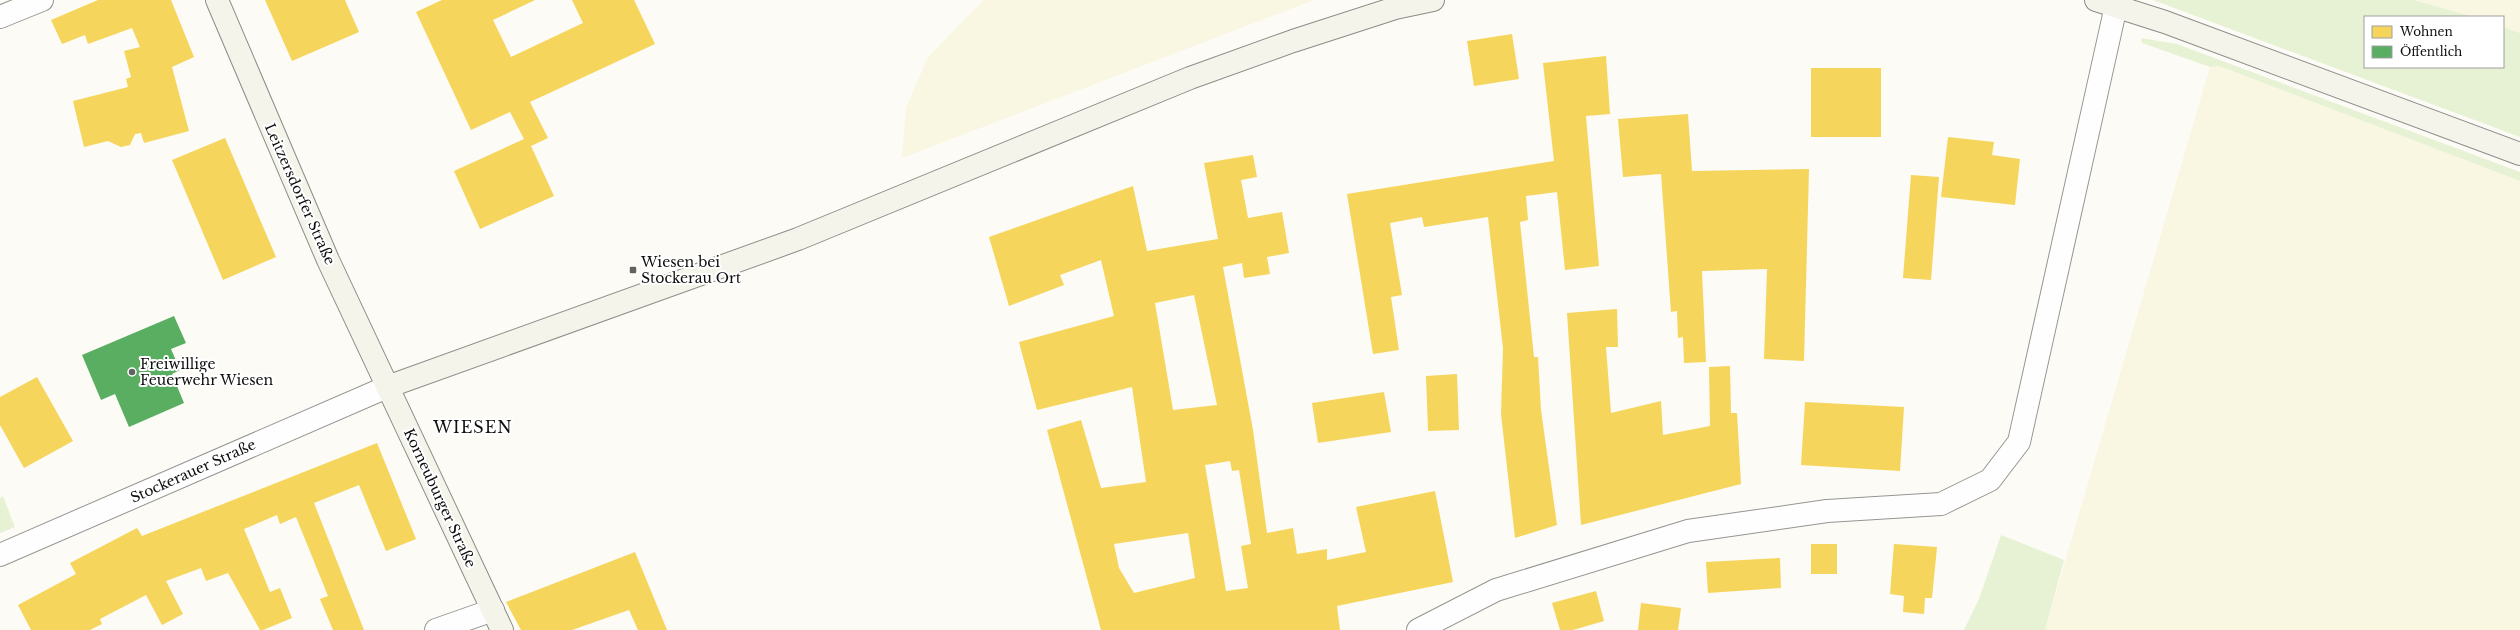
<svg xmlns="http://www.w3.org/2000/svg" width="2520" height="630" viewBox="0 0 2520 630" font-family="'Libre Baskerville',serif">
	<style>
		.farmland { fill: #f9f6e1 }
		.green { fill: #e7f2d5 }
		.homes { fill: #f6d55c; fill-rule: evenodd }
		.public { fill: #5aae61 }
		.lines { fill: none; stroke-linecap: round; stroke-linejoin: round }
		.minor-casing { stroke: #969593; stroke-width: 24 }
		.tertiary-casing { stroke: #969593; stroke-width: 24 }
		.secondary-casing { stroke: #8c8c89; stroke-width: 24 }
		.minor { stroke: #fffefe; stroke-width: 22 }
		.tertiary { stroke: #fffefe; stroke-width: 22 }
		.secondary { stroke: #f5f4eb; stroke-width: 22 }
		.poi-dot { fill: #626260; stroke: #fff; stroke-width: 1.5 }
		.labels { text-anchor: middle; stroke-width: 4; stroke-linejoin: round; paint-order: stroke }
		.street-label { font-size: 14px; fill: #0f0f0f; stroke: #fff }
		.poi-label { font-size: 14px; fill: #0f0f0f; stroke: #fff; text-anchor: start }
		.quarter-label { font-size: 16px; letter-spacing: 1px; fill: #0f0f0f; stroke: #fff }
	</style>
	<rect width="100%" height="100%" fill="#fcfbf5"/>
	<path class="farmland" d="M984,0H1314L902,158L906,108L928,57Z
		M2414,0H2520V34L2503,28V17H2472Z
		M2219,66L2520,181V630H2045L2210,67Z"/>
	<path class="green" d="M2153,0H2414L2473,17H2365V67H2503V27L2520,33V137Z
		M2141,38L2177,44L2520,172V181L2219,66L2210,67L2142,43Z
		M3,496L15,527L0,533V498Z
		M2001,535L2064,560L2045,630H1964L1979,599Z"/>
	<path class="homes" d="M98,0H171L194,57L172,67L189,131L144,143L141,133L135,134L130,145L121,147L108,141L84,147L73,101L128,87L126,79L131,77L124,51L140,47L132,28L88,44L85,35L62,44L51,20Z
		M265,0H345L359,32L292,61Z
		M442,0H535L493,20L511,57L583,23L572,0H634L655,44L530,102L548,138L531,146L554,196L480,229L454,171L524,139L510,112L471,130L416,12Z
		M1512,34L1519,79L1474,86L1467,41Z
		M1606,56L1610,114L1586,116L1599,266L1565,270L1557,192L1526,196L1528,220L1520,222L1534,357H1538L1541,410L1557,525L1515,538L1501,414L1503,348L1488,217L1424,227L1422,217L1390,223L1402,295L1391,297L1399,350L1373,354L1347,194L1554,161L1543,63Z
		M1811,68H1881V137H1811Z
		M1688,114L1692,171L1809,169L1804,361L1764,359L1767,269L1702,271L1706,362L1684,363L1683,337L1678,338L1677,311L1671,312L1661,174L1623,177L1618,119Z
		M1948,137L1994,142L1992,155L2020,159L2015,205L1941,197Z
		M225,138L276,257L223,280L172,160Z
		M1253,155L1257,177L1241,180L1248,218L1282,212L1289,253L1267,257L1270,274L1244,278L1242,263L1223,267L1253,430L1267,533L1293,528L1297,554L1327,549V560L1366,552L1356,507L1435,491L1453,582L1337,606L1340,630H1101L1047,430L1081,420L1101,488L1146,482L1132,387L1037,410L1019,342L1114,316L1101,260L1060,275L1064,285L1009,306L989,237L1133,186L1147,251L1218,239L1204,163ZM1194,295L1217,405L1173,410L1155,303ZM1230,461L1232,471L1239,470L1251,544L1241,546L1248,588L1226,591L1205,465ZM1188,533L1195,578L1134,593L1119,568L1114,544Z
		M1911,175L1939,177L1931,280L1903,278Z
		M1617,309L1618,347H1606L1611,413L1661,401L1663,435L1710,426L1709,367L1730,366L1731,413H1737L1741,484L1581,525L1567,313Z
		M1457,374L1459,430L1428,431L1426,376Z
		M37,377L73,441L24,468L0,425V397Z
		M1384,392L1391,432L1318,443L1312,403Z
		M1805,402L1904,407L1900,471L1801,465Z
		M377,443L416,539L386,551L359,485L314,503L364,630H333L320,599L328,596L296,517L280,524L277,515L244,529L270,592L280,588L292,618L263,630H260L228,573L206,581L201,568L166,581L183,614L162,625L146,595L100,619L102,624L90,630H31L18,605L76,574L70,563L137,528L142,536Z
		M1811,544H1837V574H1811Z
		M1894,544L1937,547L1932,598H1925L1924,614L1903,612L1904,596L1890,594Z
		M635,552L667,630H638L629,610L572,630H521L506,602Z
		M1780,558L1781,588L1708,593L1706,562Z
		M1596,591L1604,621L1573,630H1560L1552,603Z
		M1641,603L1681,608L1678,630H1638Z"/>
	<path class="public" d="M174,316L186,343L171,349L180,370L172,374L184,403L129,427L115,394L101,400L82,355Z"/>
	<g class="lines">
		<g class="minor-casing">
			<path id="minor" d="M0,17L42,0
				M436,630L493,610
				M1418,630L1496,590L1688,531L1827,511L1941,504L1990,480L2019,442L2116,6"/>
		</g>
		<g class="tertiary-casing">
			<path id="tertiary" d="M0,555L387,387"/>
		</g>
		<g class="secondary-casing">
			<path id="secondary" d="M217,0L328,260L502,630
				M2096,0L2165,22L2520,154
				M387,387L798,239L1190,78L1293,41L1395,8L1433,0"/>
		</g>
		<use href="#minor" class="minor"/>
		<use href="#tertiary" class="tertiary"/>
		<use href="#secondary" class="secondary"/>
	</g>
	<g class="poi-dot">
		<rect x="629" y="266" width="8" height="8" rx="2"/>
		<circle cx="132" cy="372" r="4"/>
	</g>
	<g class="labels">
		<g class="street-label">
			<text transform="translate(300 194) rotate(66)" y="5">Leitzersdorfer Straße</text>
			<text transform="translate(193 471) rotate(-24)" y="5">Stockerauer Straße</text>
			<text transform="translate(440 498) rotate(65)" y="5">Korneuburger Straße</text>
		</g>
		<g class="poi-label">
			<text x="641" y="267">Wiesen bei<tspan x="641" dy="16">Stockerau Ort</tspan></text>
			<text x="140" y="369">Freiwillige<tspan x="140" dy="16">Feuerwehr Wiesen</tspan></text>
		</g>
		<g class="quarter-label">
			<text x="473" y="433">WIESEN</text>
		</g>
	</g>
	<rect x="2364" y="16" width="140" height="52" fill="#ffffff" stroke="#9f9f9f"/>
	<rect x="2372" y="26" width="20" height="12" fill="#f6d55c" stroke="#9f9f9f"/>
	<text x="2400" y="36" font-size="12" fill="#0f0f0f">Wohnen</text>
	<rect x="2372" y="46" width="20" height="12" fill="#5aae61" stroke="#9f9f9f"/>
	<text x="2400" y="56" font-size="12" fill="#0f0f0f">Öffentlich</text>
</svg>
